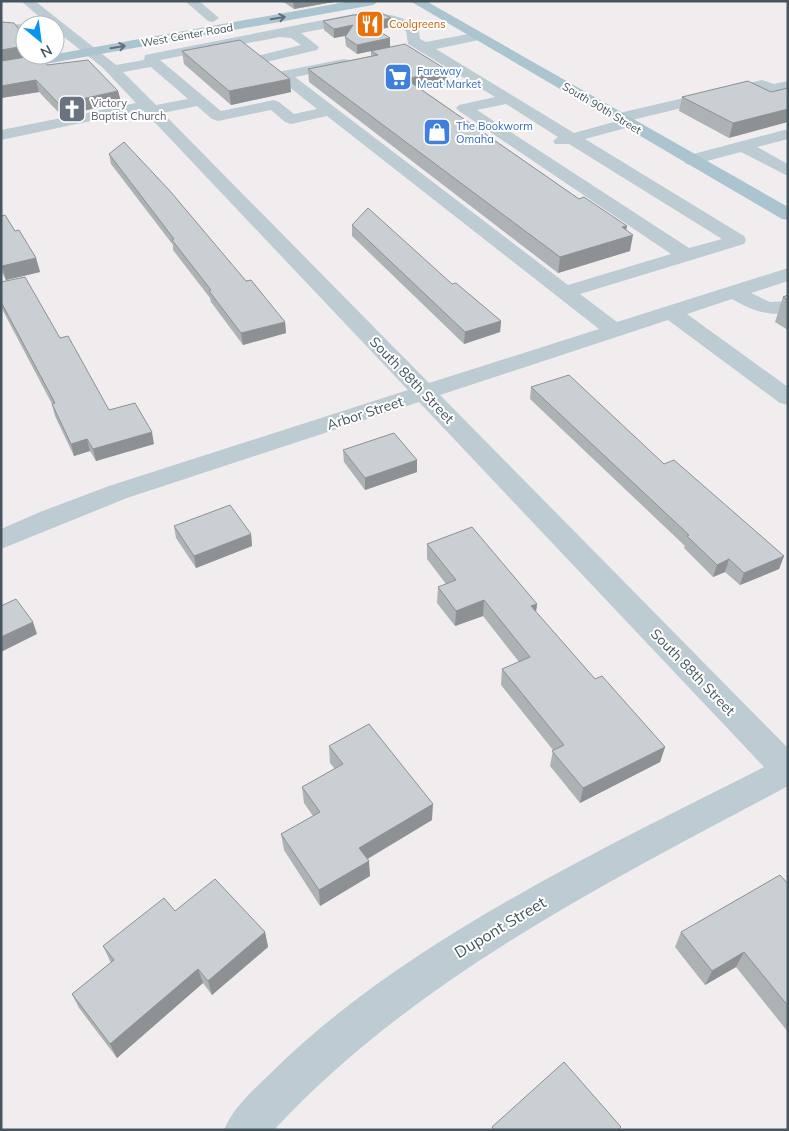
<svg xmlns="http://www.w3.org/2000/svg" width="789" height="1131" viewBox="0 0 789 1131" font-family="Mulish,sans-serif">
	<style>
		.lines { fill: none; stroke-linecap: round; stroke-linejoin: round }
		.minor { fill: #bcccd2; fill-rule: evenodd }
		.major { fill: #aac4d0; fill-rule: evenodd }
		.wall { fill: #adb2b5 }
		.shaded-wall { fill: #8d9194 }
		.building { fill: #c9cfd3; stroke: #8d9194 }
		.oneway { stroke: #5e717a }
		.labels { text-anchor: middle; stroke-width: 4; stroke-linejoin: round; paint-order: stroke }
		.far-food-label { font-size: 11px; fill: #c56008; stroke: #fff; text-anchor: start }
		.far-street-label { font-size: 11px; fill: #44555d; stroke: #fff }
		.far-shop-label { font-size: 11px; fill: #366cbe; stroke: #fff; text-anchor: start }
		.far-worship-label { font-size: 11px; fill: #5b616d; stroke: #fff; text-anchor: start }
		.street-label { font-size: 14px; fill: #44555d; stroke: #fff }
		.near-street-label { font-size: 16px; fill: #44555d; stroke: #fff }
	</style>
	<rect width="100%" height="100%" fill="#f1edee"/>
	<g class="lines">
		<path class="minor" d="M21,1H35L116,65L144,60L145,55L150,54L354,14C378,12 397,13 418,26L420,39L426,42L479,32L486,36L484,39L436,49L574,133L614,122L611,118L619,113L762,80L774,84L788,81V90L773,93L760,89L632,120L635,123L633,126L585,139L744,236L746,240L744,244L580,294L617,322L788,268V281L751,293L770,302L788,301V313C768,317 749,309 732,299L687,314L788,387V405L780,403L668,320L440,395L788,748V786C607,883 416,977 274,1130H224C234,1105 258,1086 277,1067C409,939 601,850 764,767L419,402L127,498L1,549V529L40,512L109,486L408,390L143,110L1,140V130L136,103L102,67L55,30V25H49ZM369,20C384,21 394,22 406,31L408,44L495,97L459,105L456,108L459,111L671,254L568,285L295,77L349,66L351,63L349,60L344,59L278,72L276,75L278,78L317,109L294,114L279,102L274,100L221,111L160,60L280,37L291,38L301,45L257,56L255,59L262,63L317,50L319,47L301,33ZM151,67L188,99L156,105L123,72ZM506,104L558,137L553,141L555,144H569L722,239L689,248L477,110ZM197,106L212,119L218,121L271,110L285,122L291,124L327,116L599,329L429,383L163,113Z
			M185,1H199L219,18L213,22L208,21Z
			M1,23L29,25H25V32L1,31Z
			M788,129V139L757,147L788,164V176L741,152L692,165L686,164L684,160L686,156Z"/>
		<path class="major" d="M351,1H379L373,5L1,72V64Z
			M410,1H426L788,207V220L782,219Z"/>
	</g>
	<path class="wall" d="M282,1H339L294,9Z
		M391,18V27L377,30L390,38V47L446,84L421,89L579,199L627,226L626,230L630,251L558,273L309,82L308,69L371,56V51L357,54L346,46L345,37L346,36L334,38L324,30L323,21Z
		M182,51L291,92L231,105L184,64Z
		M34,56L47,65L118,91L121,102L62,116L39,92L1,98Z
		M748,81L729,138L679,111L682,97Z
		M109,154L246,281L285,322L286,333L243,345L211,302L210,298L173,250V245L111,164Z
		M1,216L15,231L36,258L40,272L6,280L1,271Z
		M352,225L452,284L501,321L500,332L464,344L352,236Z
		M1,282L60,338L109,410L154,444L96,461L90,451L74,456L55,416L52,404L1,307Z
		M788,295V330L775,322L783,297Z
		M531,387L664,464L784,556L779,569L740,585L725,572L713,577L684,548L685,546L530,399Z
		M343,450L417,460V472L365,490L344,462Z
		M174,526L251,534L252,546L196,568L176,538Z
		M427,544L537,604L536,612L595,679L665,747L660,762L580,803L550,766L553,750L501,685L502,669L519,662L483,616L455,626L437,603L438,587L446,584L427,559Z
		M329,746L432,820L368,859L370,876L320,906L284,850L281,834L313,816L304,803L302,787L335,769L330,763Z
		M788,884V1032L736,967L705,985L675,947L681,932Z
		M175,911L265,932L268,947L212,995L203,983L117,1058L79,1008L72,994L111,963L103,946Z"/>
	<path class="shaded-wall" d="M293,1H339L294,9Z
		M391,18V27L366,32V23Z
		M353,25V34L334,38V29Z
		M390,38V47L357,54V45Z
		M25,46V55H34V56L1,62V50Z
		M447,70L446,84L406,92V79Z
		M290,79L291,92L231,105L229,91Z
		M36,80L39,92L1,98V86Z
		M118,91L121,102L62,116L59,104Z
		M788,109V122L729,138L733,123Z
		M627,226L625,237L633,235L630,251L558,273L560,257L622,227Z
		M36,258L40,272L6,280L2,266Z
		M501,321L500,332L464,344L465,332Z
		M285,322L286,333L243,345L241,333Z
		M152,432L154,444L96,461L93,449Z
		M87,439L90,451L74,456L71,444Z
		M417,460V472L365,490V478Z
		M251,534L252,546L196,568L194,556Z
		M784,556L779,569L740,585L744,573Z
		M729,559L725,572L713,577L717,565Z
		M484,600L483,616L455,626L456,611Z
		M537,604L535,619L531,606Z
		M33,622L37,634L1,652V637Z
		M665,747L660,762L580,803L583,788Z
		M433,804L432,820L360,863L359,848Z
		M369,861L370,876L320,906L319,890Z
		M265,932L268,947L212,995L208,981Z
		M744,952L736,967L705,985L712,971Z
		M198,969L203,983L117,1058L110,1044Z"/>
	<path class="building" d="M383,14L391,18L366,23L390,38L357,45L345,37L353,25L334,29L323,21L354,15Z
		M1,22L14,23L25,37V46L1,50Z
		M240,40L290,79L229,91L182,51Z
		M405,44L447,70L406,79L579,199L584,197L627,226L622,227L633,235L560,257L308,69L378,55L371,51Z
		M39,55L47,65L88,60L118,91L59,104L36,80L1,86V61Z
		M748,81L771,92L788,88V109L733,123L682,97Z
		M124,142L170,191L246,281L251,280L285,322L241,333L209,291L211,290L172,240L174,239L109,154Z
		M368,208L452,284L456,283L501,321L465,332L352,225Z
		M5,215L15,231L19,230L36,258L2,266L1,265V216Z
		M25,277L60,338L68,336L109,410L135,403L152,432L93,449L87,439L71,444L52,404L55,403L1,302V282Z
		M788,295V300L783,297Z
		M569,375L664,464L674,460L784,556L744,573L729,559L717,565L687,536L689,535L531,387Z
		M394,433L417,460L365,478L343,450Z
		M230,505L251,534L194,556L174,526Z
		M472,527L537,604L531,606L595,679L602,676L665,747L583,788L552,751L564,745L502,669L530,657L484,600L456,611L438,587L456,580L427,544Z
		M16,599L33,622L1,637V606Z
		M369,724L433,804L359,848L369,861L319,890L281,834L320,812L302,787L343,764L329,746Z
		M780,875L788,884V1006L744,952L712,971L681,932Z
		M215,879L265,932L208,981L198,969L110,1044L72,994L114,960L103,946L164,898L175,911Z
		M564,1062L621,1127L618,1130H494L492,1127Z"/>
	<defs><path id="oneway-shaft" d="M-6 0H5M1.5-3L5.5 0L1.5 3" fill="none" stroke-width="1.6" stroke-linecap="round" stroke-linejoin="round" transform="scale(1.25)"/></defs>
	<g class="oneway">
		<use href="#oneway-shaft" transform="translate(278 18) rotate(-10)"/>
		<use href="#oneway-shaft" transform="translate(118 47) rotate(-10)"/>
	</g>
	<defs>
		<g id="restaurant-square" transform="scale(1.4375)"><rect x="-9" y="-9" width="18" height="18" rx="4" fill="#e8710a" stroke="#fff"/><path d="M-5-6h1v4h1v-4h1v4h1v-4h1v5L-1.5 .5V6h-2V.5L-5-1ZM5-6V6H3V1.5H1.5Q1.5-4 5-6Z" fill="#fff"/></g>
		<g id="supermarket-square" transform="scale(1.4375)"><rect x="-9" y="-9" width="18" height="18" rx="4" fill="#3f7fe0" stroke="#fff"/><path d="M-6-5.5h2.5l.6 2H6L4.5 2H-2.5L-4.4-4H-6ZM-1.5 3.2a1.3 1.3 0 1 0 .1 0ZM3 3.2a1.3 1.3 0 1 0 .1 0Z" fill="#fff"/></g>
		<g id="church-square" transform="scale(1.4375)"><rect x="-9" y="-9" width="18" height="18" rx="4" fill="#6b7280" stroke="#fff"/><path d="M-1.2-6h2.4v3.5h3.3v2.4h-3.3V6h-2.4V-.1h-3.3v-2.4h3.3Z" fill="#fff"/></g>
		<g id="shop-square" transform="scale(1.4375)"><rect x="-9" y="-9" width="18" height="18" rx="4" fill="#3f7fe0" stroke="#fff"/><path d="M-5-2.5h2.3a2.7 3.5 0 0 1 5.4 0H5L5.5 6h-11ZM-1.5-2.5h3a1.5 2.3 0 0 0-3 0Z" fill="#fff"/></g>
	</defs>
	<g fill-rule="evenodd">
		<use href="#restaurant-square" x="370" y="24"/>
		<use href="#supermarket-square" x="398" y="77"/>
		<use href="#church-square" x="72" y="109"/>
		<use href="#shop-square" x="437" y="132"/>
	</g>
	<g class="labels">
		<g class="far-food-label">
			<text x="389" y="28">Coolgreens</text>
		</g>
		<g class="far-street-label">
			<text transform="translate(187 35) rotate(-10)" y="4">West Center Road</text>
			<text transform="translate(602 108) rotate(31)" y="4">South 90th Street</text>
		</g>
		<g class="far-shop-label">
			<text x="417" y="75">Fareway<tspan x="417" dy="13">Meat Market</tspan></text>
			<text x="456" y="130">The Bookworm<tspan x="456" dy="13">Omaha</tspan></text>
		</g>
		<g class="far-worship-label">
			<text x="91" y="107">Victory<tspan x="91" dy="13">Baptist Church</tspan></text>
		</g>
		<g class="street-label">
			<text transform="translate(412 380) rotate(46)" y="5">South 88th Street</text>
			<text transform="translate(365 413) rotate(-18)" y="5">Arbor Street</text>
			<text transform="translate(693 672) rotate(46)" y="5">South 88th Street</text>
		</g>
		<g class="near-street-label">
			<text transform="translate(500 927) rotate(-31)" y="6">Dupont Street</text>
		</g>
	</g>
	<rect width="789" height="1131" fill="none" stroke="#44555d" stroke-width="5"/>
	<g transform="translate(40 40) rotate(151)"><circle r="24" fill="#ffffff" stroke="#b4bbbe"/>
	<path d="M0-4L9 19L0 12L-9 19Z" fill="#0696f2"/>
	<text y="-8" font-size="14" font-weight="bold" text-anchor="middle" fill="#44555d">N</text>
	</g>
</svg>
